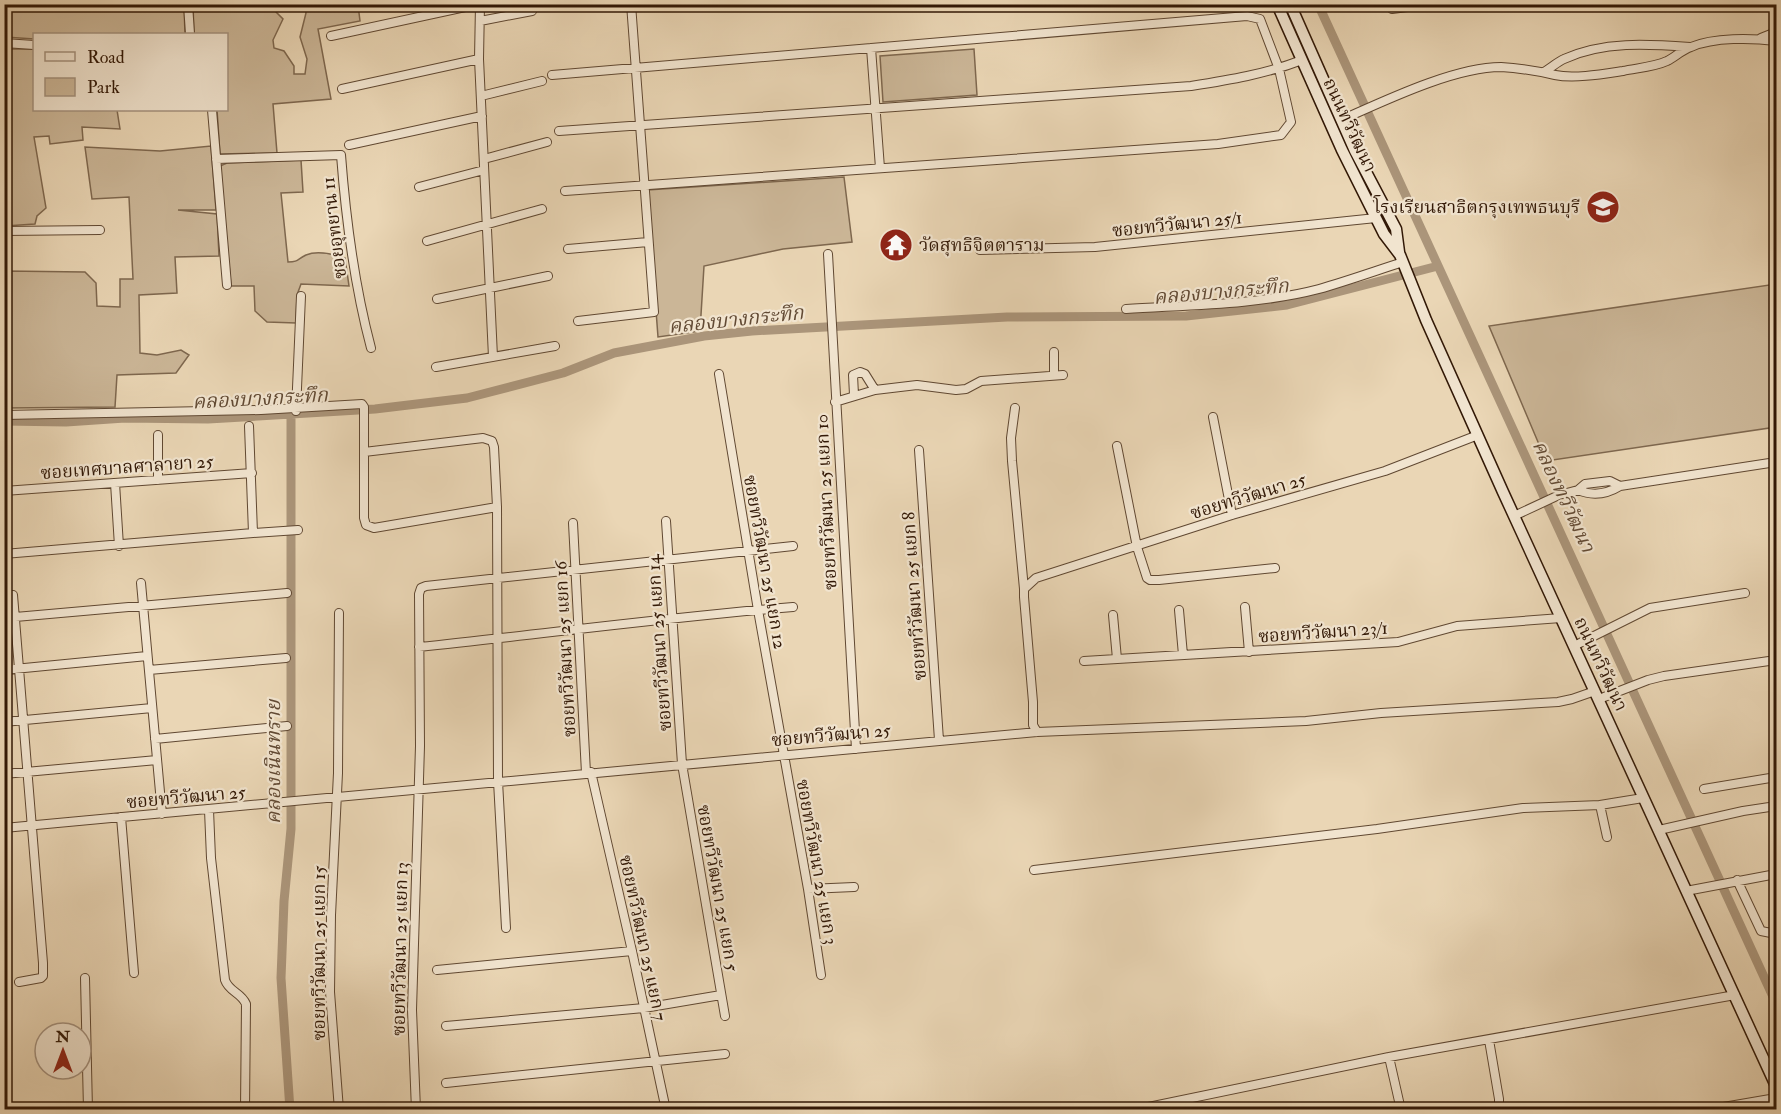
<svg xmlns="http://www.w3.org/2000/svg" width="1781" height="1114" viewBox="0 0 1781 1114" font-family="'IM FELL Double Pica','Noto Serif Thai',serif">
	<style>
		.green { fill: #cbb697; stroke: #7e674e; stroke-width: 1.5 }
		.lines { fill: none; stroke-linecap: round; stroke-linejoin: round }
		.canal { stroke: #ab957a; stroke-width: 9 }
		.minor-casing { stroke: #604832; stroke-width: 10 }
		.secondary-casing { stroke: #321806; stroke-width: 13 }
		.minor { stroke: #f1e4cf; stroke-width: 8 }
		.secondary { stroke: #f1e4cf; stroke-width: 10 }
		.labels { text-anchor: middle; stroke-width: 4.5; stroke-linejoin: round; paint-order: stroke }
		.street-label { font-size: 18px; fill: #321806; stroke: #f1e4cf }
		.poi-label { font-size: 18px; fill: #321806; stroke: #f1e4cf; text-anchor: end }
		.water-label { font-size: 20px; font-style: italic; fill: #624a34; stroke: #f1e4cf }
	</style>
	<rect width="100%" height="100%" fill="#ead6b5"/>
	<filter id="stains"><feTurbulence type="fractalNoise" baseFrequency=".00333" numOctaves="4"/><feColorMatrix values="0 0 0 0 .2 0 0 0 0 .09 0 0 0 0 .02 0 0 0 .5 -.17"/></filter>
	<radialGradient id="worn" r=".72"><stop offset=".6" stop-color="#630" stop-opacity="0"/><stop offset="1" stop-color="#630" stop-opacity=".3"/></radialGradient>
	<path class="green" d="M4,5H184L185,34H34V39L5,37Z
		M193,5H269L283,19L273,40L274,48L284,51L294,66V74H305L307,59L300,37L306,13L305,5H358L360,21L318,29L331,99L273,104L277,153L220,154L217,110H226V34H194Z
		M5,49H34V110H117L120,129L82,127L83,140L50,144L49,136L34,137L46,208L37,216L35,224L5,226Z
		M974,49L977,95L883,102L880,56Z
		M211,146L216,210H178L217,214L219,256L175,257L177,293L139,295L140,353L157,355L181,350L189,355L176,373L117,375L115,407L5,408V271L85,272L96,283L97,306L120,307V279H133L129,197L92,199L85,147L160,151Z
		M301,160L303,192L281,193L288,262C299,262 297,259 306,255C318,250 333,254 345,258L349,286L301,284L297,295L296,323L267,322L255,311L254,286H231L220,166L227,163Z
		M844,177L852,242L783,249L704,266L700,331L658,337L647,190Z
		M1776,284V427L1546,461L1489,326Z"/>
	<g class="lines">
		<path class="canal" d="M1318,4L1776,1003
			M4,421L66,422L125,418L208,419L375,409L467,398L563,373L614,353L704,336L752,331L1007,317L1186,316L1287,305L1438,266
			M290,1110L281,978L284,901L291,829V414"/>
		<g class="minor-casing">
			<path id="minor" d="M188,4L190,34
				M480,4L479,59L493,357
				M1392,9L1430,4
				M480,21L532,11
				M331,36L479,4
				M1761,38L1776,32
				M4,43L34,45
				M871,48L880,168
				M1544,72C1551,68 1557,62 1564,59C1603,41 1648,44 1690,47
				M552,75L1247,16L1260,19L1279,69L1291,122L1281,135L1218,144L565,191
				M342,89L479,59
				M481,96L542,81
				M212,110L227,285
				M1341,120C1384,101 1454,67 1501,67C1519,68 1537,71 1555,75C1574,79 1603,74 1623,71C1637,68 1654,67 1667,61C1675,57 1682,50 1691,47C1714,37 1752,38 1776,41
				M559,131L1191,86C1229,80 1266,74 1302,60
				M349,145L482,116
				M216,159L341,155C346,221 354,284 371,348
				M484,159L547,142
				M419,187L484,170
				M4,231L100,230
				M427,241L542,209
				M568,249L648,242
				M980,250L1095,247L1376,218
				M828,254L856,749
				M437,299L548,276
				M1126,309C1189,305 1258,305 1319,289C1347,281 1375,271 1403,262
				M578,321L654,312L631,4
				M436,367L555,346
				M719,374L758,610L808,889L821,975
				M1054,375V352
				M854,395L853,375L860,372L865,374L875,390L917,385L956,390L966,389L981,381L1063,375
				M835,402L875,390
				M1015,408L1011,438L1012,461L1024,589
				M296,411L301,296
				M4,415L261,410L362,404L364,407V452
				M1213,417L1232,515
				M158,435V480
				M1117,446L1137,547L1147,578L1150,580H1159L1275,568
				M919,450L939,740
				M115,483L119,546
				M1578,490C1592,496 1607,494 1620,486L1776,462
				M4,491L252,473
				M497,507L374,528L366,525L364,518V452L483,438L492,441L494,447L497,507L498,781L506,928
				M1514,516L1559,495L1578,490L1585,484L1610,481L1620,486
				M666,521L682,764L725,1016
				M573,523L586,773
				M253,533L298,530
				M4,554L253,533L249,426
				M141,583L162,814
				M13,595L43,963V976L41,978L19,982
				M1245,607L1249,652
				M1179,610L1183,655
				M1113,615L1117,659
				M4,618L287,593
				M1574,646L1650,608L1745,593
				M419,647C544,634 668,617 793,607
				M1084,661L1398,642L1457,626L1561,618
				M4,670L147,656
				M149,670L286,658
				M1599,699L1648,680L1664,676L1776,660
				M4,722L152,708
				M1037,732L1033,725V702L1024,597V589L1036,578L1232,515L1385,471L1478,435
				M155,739L287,726
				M591,772L632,951L666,1110
				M4,774L157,760
				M1704,789L1776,777
				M1600,805L1607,837
				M209,810L211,858L225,980C229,992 241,992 246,1004L245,1110
				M121,817L134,973
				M4,828L1037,732L1306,721L1381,713L1558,702L1572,699L1595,691
				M1659,830L1743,811L1776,806
				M1034,870L1377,829L1523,808L1600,805L1643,798
				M1737,880L1761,931L1776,934
				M808,889L854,887
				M1686,891L1776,874
				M437,970L632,951
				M85,978L88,1110
				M446,1026L644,1008L721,995
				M1389,1057L1401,1110
				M446,1083L725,1054
				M339,1110L330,992L331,915L338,773L339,613
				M416,1110L412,1010L420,746L419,594L421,588L426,586L793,546
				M1134,1110L1389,1057L1735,995
				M1485,1110L1499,1105V1099L1489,1040
				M1706,1110L1776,1098"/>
		</g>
		<g class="secondary-casing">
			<path id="secondary" d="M1277,4L1342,150L1384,234L1400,255L1426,320L1503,492L1776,1086
				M1290,4L1355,151L1396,229L1399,252"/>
		</g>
		<use href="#minor" class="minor"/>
		<use href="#secondary" class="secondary"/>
	</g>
	<defs>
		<g id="school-disc" transform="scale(1.725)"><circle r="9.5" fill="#8f2418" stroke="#f1e4cf"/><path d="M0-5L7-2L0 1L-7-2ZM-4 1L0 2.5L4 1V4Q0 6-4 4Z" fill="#fff"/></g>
		<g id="temple-disc" transform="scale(1.725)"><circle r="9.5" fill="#8f2418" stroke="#f1e4cf"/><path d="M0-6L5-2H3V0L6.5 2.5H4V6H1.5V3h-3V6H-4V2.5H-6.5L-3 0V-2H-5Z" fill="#fff"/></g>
	</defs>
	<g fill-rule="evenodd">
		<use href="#school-disc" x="1603" y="207"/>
		<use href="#temple-disc" x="896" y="245"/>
	</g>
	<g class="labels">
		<g class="street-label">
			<text transform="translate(1350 125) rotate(65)" y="6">ถนนทวีวัฒนา</text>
			<text transform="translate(1177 224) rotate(-6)" y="6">ซอยทวีวัฒนา 25/1</text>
			<text transform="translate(334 228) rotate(-97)" y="6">ซอยอุทยาน 11</text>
			<text transform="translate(127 467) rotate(-4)" y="6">ซอยเทศบาลศาลายา 25</text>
			<text transform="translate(1248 496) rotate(-17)" y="6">ซอยทวีวัฒนา 25</text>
			<text transform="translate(826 502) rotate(-93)" y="6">ซอยทวีวัฒนา 25 แยก 10</text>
			<text transform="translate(765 562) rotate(80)" y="6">ซอยทวีวัฒนา 25 แยก 12</text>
			<text transform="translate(914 596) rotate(-94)" y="6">ซอยทวีวัฒนา 25 แยก 8</text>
			<text transform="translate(1323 632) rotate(-4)" y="6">ซอยทวีวัฒนา 23/1</text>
			<text transform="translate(659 643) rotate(-94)" y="6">ซอยทวีวัฒนา 25 แยก 14</text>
			<text transform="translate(565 649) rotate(-93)" y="6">ซอยทวีวัฒนา 25 แยก 16</text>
			<text transform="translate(1601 664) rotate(65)" y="6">ถนนทวีวัฒนา</text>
			<text transform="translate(831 735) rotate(-5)" y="6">ซอยทวีวัฒนา 25</text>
			<text transform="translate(186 797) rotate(-5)" y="6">ซอยทวีวัฒนา 25</text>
			<text transform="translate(817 862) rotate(80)" y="6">ซอยทวีวัฒนา 25 แยก 3</text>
			<text transform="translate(718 888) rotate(80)" y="6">ซอยทวีวัฒนา 25 แยก 5</text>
			<text transform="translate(643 938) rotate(78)" y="6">ซอยทวีวัฒนา 25 แยก 7</text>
			<text transform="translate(400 949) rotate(-89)" y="6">ซอยทวีวัฒนา 25 แยก 13</text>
			<text transform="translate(319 953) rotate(-90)" y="6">ซอยทวีวัฒนา 25 แยก 15</text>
		</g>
		<g class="poi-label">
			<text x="1580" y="213">โรงเรียนสาธิตกรุงเทพธนบุรี</text>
			<text x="919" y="251" text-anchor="start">วัดสุทธิจิตตาราม</text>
		</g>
		<g class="water-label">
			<text transform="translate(1221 291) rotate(-5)" y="7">คลองบางกระทึก</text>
			<text transform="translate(736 319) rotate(-6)" y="7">คลองบางกระทึก</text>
			<text transform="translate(260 398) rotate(-3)" y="7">คลองบางกระทึก</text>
			<text transform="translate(1564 496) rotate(65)" y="7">คลองทวีวัฒนา</text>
			<text transform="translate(273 762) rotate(-90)" y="7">คลองเนินทราย</text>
		</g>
	</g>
	<rect width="1781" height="1114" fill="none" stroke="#ead6b5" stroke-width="24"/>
	<rect x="6" y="6" width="1769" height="1102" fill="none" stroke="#321806" stroke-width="3"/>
	<rect x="12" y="12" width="1757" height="1090" fill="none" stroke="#321806" stroke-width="1.5"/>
	<rect x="33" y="33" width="195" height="78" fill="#f1e4cf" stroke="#a5927f" stroke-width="1.5"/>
	<rect x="45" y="52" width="30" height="9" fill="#f1e4cf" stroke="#a5927f" stroke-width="1.5"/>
	<text x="87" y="63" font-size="18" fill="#321806">Road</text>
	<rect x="45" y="78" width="30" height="18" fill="#cbb697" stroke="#a5927f" stroke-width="1.5"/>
	<text x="87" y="93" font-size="18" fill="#321806">Park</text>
	<g transform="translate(63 1051)"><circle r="28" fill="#f1e4cf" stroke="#a5927f" stroke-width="1.5"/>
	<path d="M0-4.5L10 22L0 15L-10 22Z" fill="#8f2418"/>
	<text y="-9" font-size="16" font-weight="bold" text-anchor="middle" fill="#321806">N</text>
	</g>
	<rect width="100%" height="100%" filter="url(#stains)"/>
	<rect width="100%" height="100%" fill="url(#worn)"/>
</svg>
